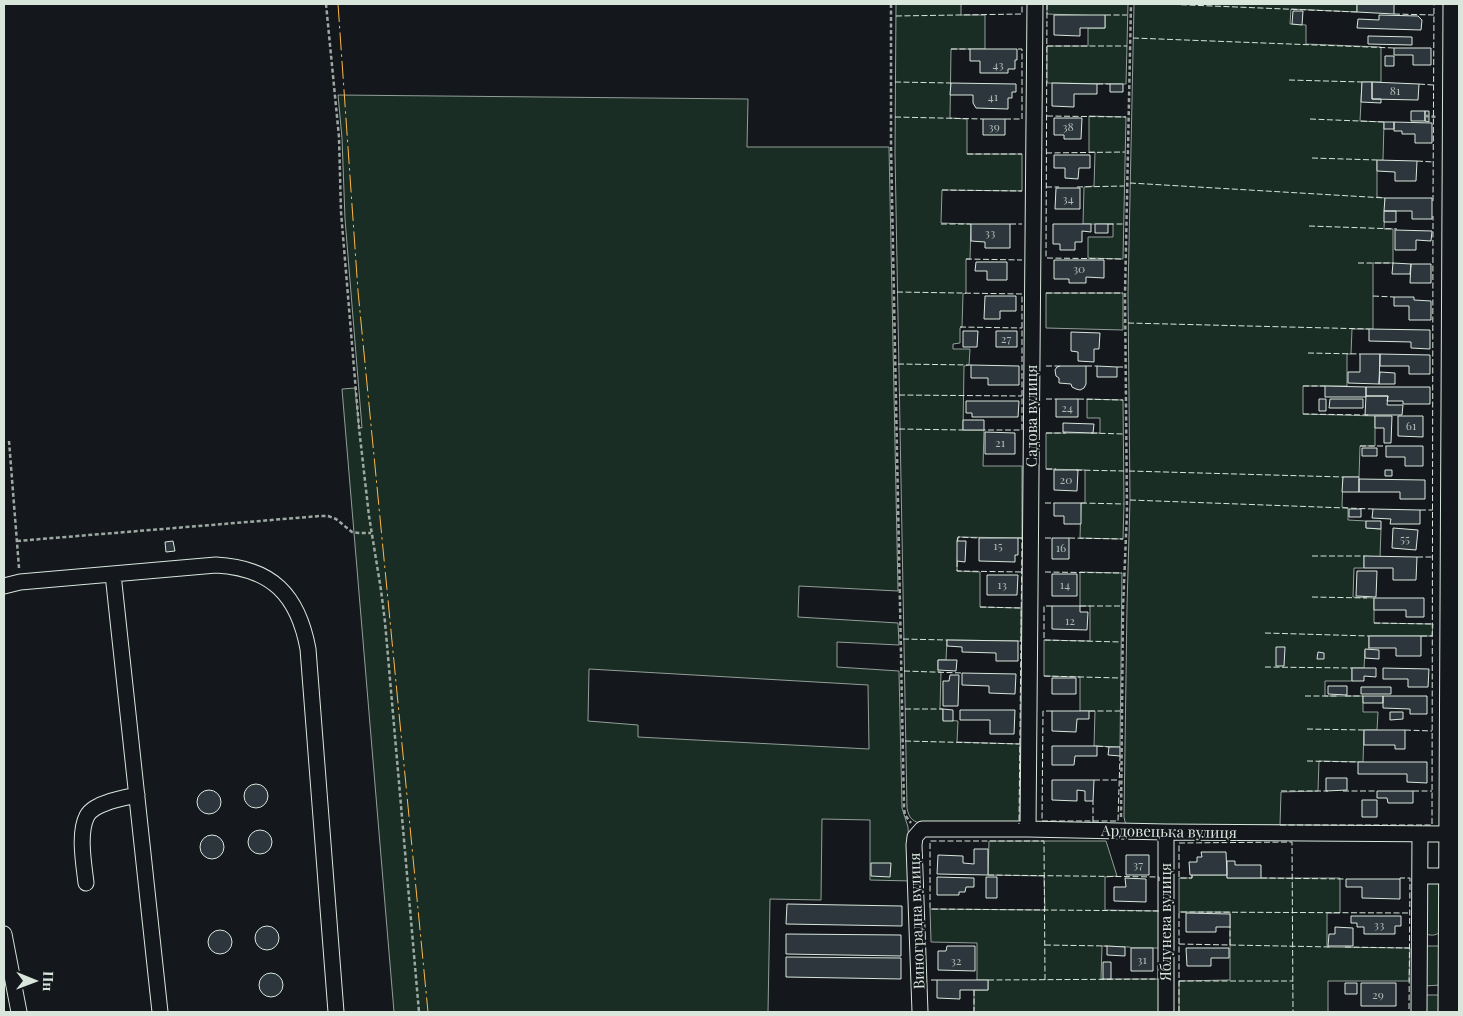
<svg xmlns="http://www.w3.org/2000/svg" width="1463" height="1016" viewBox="0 0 1463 1016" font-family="'Playfair Display',serif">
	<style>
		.green { fill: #1a2d24; stroke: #939e99; fill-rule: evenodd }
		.building { fill: #2c363c; stroke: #d8e6dc }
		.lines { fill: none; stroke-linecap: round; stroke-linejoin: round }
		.minor-casing { stroke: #d8e6dc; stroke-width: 17 }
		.highway-casing { stroke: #d8e6dc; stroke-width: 23 }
		.path { stroke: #9da8a2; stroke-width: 2.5; stroke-dasharray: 4 2.5; stroke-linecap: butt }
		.minor { stroke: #14181c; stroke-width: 15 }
		.highway { stroke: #14181c; stroke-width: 21 }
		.fence { stroke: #d8e6dc; stroke-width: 1; stroke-dasharray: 6 2.5; stroke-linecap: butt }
		.power { stroke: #ffb74d; stroke-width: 1; stroke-dasharray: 18 4 2.5 4; stroke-linecap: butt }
		.labels { text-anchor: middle; stroke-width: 4; stroke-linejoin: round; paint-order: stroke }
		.number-label { font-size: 12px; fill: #adbab4 }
		.street-label { font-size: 15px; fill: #d8e6dc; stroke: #14181c }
	</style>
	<rect width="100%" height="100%" fill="#14181c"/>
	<path class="green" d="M896,4H961V15H985V49H951L950,118L967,119V154H1022V191L942,190L941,223L971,224L970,259H966V293L963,294L962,327L960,328V343L953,344V349H970L969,365L964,366L963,430H984L983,466H1022V538L958,537L957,571L980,572V607L1021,608V641L947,640L946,660H938V672H941L940,709H943V720L958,721L957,742L1020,744V824H924C913,822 909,819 907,808L895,153Z
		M1047,4H1128L1126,84L1047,83V46H1088V28H1105V16L1047,14Z
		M1134,4H1357V12L1291,9L1290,24L1306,25V44L1381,47V82H1362L1360,121L1384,122L1383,160L1377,161V197L1385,198L1384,229H1393V263H1373V329H1352L1351,354H1347V386H1303V414L1375,416V446H1360L1359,477H1343L1342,507L1348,508V520L1366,521V528L1381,529L1380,557L1364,556V568H1354L1353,597L1374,598V623L1433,624L1432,636H1369V649L1365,650L1364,668H1352V681H1325V696H1363V712H1378L1377,730H1364L1363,762L1319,761L1318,791L1281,792L1280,825L1129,826L1125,822L1124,817L1127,606L1130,500L1128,293Z
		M338,95L748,99L747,147H889L898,591L799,586L798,617L898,623L899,645L837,642V667L899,671L902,808L908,827L911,881L870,880V820L822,819L821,900L770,899L768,1012H394L342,389L355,388L359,427L362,428L345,219L342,138ZM589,669L868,685L869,749L638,737V725L588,721Z
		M1089,116L1126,117L1123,259L1088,258V237H1113V224H1083L1084,187L1094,186L1095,152H1089Z
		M1046,293H1123V330L1046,328Z
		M1087,399L1123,400L1124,504L1123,539L1080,538L1081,503H1085V470L1046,469V433H1100V418H1087Z
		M1080,572L1122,573L1120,747L1094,746L1095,711H1080V677L1044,676V640L1090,641V606H1080Z
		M989,841H1106L1117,876L1105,877V910L1159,911V948H1131L1130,947L1102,946L1101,979H1159V1012H974V990H988V980H977V943L931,942L930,909L1045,910L1044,876L988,875Z
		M1192,875H1227V878H1340V913H1327V947L1410,948L1409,981H1328V1012H1179V981L1230,980V912H1179V878H1192Z
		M1424,881L1439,882L1440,932C1436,936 1429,936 1425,933Z
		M1424,946H1441V985L1424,986Z
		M1424,995H1441V1012H1424Z"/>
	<path class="building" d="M1357,4H1394V14L1357,12Z
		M1293,11H1303L1302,25L1292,24Z
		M1054,15H1105V28H1080V36L1054,35Z
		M1379,15L1418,16L1422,20L1421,30L1357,28L1358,19L1379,20Z
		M1368,36L1412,37V45L1368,44Z
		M1394,48H1431V65H1413V55H1394Z
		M970,49H1017V60H1015V69H1008V73H980V61H970Z
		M1385,56H1394V66H1385Z
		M1362,82H1372V99H1381V103L1361,102Z
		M1372,82L1419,84L1418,100L1372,99Z
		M951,83L1016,84V92H1012V98H1008V109L976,108L973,103V95H950Z
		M1052,83L1097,84V94H1074V107L1052,106Z
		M1110,84H1123V92H1110Z
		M1411,111H1425V121H1411Z
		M1425,111H1429V122L1425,121Z
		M1054,118H1082L1081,139H1064V135H1054Z
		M983,119H1005V135H983Z
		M1384,122H1394V129H1384Z
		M1394,122L1432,123V143H1415V134H1402V131H1394Z
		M1054,155H1090V168H1079L1078,179L1065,178V168H1054Z
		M1377,160L1417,161L1416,181H1395V172L1377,171Z
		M1056,188H1080V209H1055Z
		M1385,198H1432V219H1412V211H1384Z
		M1384,211H1396V222H1384Z
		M971,224H1010V248H985V242L971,241Z
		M1053,224H1091V232L1082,231V242H1075V250H1060V244H1053Z
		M1095,224H1108V233H1095Z
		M1395,230L1432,231L1431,241L1416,240V250H1395Z
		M1054,260H1104V278L1086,277V283H1069V279H1054Z
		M976,262H1007V280H987V271H975Z
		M1393,263L1411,264L1410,274H1392Z
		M1411,264H1431V283H1410Z
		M985,296H1016V311H1000V319H984Z
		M1394,297H1414V300L1431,301V320H1409V306H1394Z
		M1369,329L1430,330V349L1411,348V342L1369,341Z
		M963,331H978L977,347H963Z
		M996,331H1017V347H996Z
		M1071,332L1100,333L1099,349H1094V362L1078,361V352L1071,351Z
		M1360,354H1380L1379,384L1348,383V372H1360Z
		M1380,354L1430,355V374H1409V366H1380Z
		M971,365L1019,366V385H988V378H971Z
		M1060,366H1086V384L1084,388L1080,390L1076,389L1072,387L1071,384L1059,383V378L1056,376L1055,370L1057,367Z
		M1097,366L1117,367V377H1097Z
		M1380,372L1395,373V384H1379Z
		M1325,386L1366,387V397H1325Z
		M1366,387H1430V404H1403V401H1387L1388,396H1366Z
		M1366,396H1388L1387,405H1403L1402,415H1365Z
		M1056,399H1078V417H1056Z
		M1319,399H1326V411H1319Z
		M1330,399H1363V408H1329Z
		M966,401H1019L1018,417H972V413H966Z
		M1375,416H1392L1391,443H1384V428H1375Z
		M1398,416H1423V437L1398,436Z
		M963,420H984V430H963Z
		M1063,423L1094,424L1093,433L1063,432Z
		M985,432L1015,433V454H985Z
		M1386,446H1423V466H1405V457H1386Z
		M1362,448H1377V456H1362Z
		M1054,470H1078L1077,491L1054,490Z
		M1385,470H1392V476H1385Z
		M1343,477H1359V492H1342Z
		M1359,479L1425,480V499H1400V492H1359Z
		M1054,503H1081V524H1064V516H1054Z
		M1349,509H1361V517H1349Z
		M1373,509L1420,510V524H1390L1391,519L1372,518Z
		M1366,521H1381V529L1366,528Z
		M1393,528L1418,530L1416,550L1392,548Z
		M979,538H1018V555H1015V562L979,561Z
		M1052,538H1069V559H1052Z
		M173,541L175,551L166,552L165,542Z
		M957,541H966L965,562L957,561Z
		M1364,556L1417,557L1416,580H1393V568H1364Z
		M1357,571H1377L1376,597L1356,596Z
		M1052,574H1077V596H1052Z
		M987,575H1018L1017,595H987Z
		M1374,598H1424V617H1406V610H1374Z
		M1052,606H1080V612H1088L1087,630L1052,629Z
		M1369,636H1421V656H1396V648H1369Z
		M947,640L1018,641V661H996V653L962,652V647L947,646Z
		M1276,647H1285L1284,666H1276Z
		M1365,649L1379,650V659L1365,658Z
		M1318,652L1324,653V659H1317Z
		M938,660H957L956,671L938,670Z
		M1352,668H1376V677L1364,676V681H1352Z
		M1383,668L1429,669L1428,687H1408V679H1383Z
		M962,673L1016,674L1015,694L989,693V686L962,685Z
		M950,675H959L958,706H943V681H949Z
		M1052,678H1076V694H1052Z
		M1328,686H1347V695L1328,694Z
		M1361,687H1391V694H1361Z
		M1363,696H1383V703H1363Z
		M1383,696H1427V714H1410V709L1383,708Z
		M943,709L953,710V721H943Z
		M960,710H1015L1014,734H990V720H960Z
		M1052,711H1089V719H1077L1076,732L1052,731Z
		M1390,712H1403V719L1390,720Z
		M1364,730H1405V749H1395V745H1364Z
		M1052,746H1097V756H1075L1074,765H1052Z
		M1109,747H1120V756L1108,755Z
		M1358,762H1427V783L1407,782V774H1358Z
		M1326,778H1347V790L1326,791Z
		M1052,780H1094L1093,801H1085V791L1077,790V801L1052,800Z
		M244 796a12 12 0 1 1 24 0a12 12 0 1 1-24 0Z
		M197 802a12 12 0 1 1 24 0a12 12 0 1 1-24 0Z
		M1377,791H1413V803H1388L1387,798H1377Z
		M1362,800H1377V817H1362Z
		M248 842a12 12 0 1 1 24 0a12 12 0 1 1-24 0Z
		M200 847a12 12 0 1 1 24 0a12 12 0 1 1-24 0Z
		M974,849H988V875L937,874L938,855L963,856V863L974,864Z
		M1201,852H1226L1227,875H1190L1189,862H1197V857H1202Z
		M1126,855H1149V875H1126Z
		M1227,861H1235V865H1261V878H1227Z
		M871,863H891L890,877L871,876Z
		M937,877L974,878V887H966L965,892H959V895H937Z
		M986,877H997V898H986Z
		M1125,878L1146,879V902L1114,901V887H1126Z
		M1346,879H1400V899L1362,898V887H1346Z
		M787,904L902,906V926L786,924Z
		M1186,913L1230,914V927H1216V932H1186Z
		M1351,916H1401V926H1395V934H1364V927H1357V923H1351Z
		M255 938a12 12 0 1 1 24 0a12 12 0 1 1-24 0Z
		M1335,927L1353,928V946H1328L1329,934H1335Z
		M208 942a12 12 0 1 1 24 0a12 12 0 1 1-24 0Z
		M786,934L901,935V956L786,954Z
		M947,946H975V971L938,970V951H946Z
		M1107,946L1125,947V956L1107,955Z
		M1131,948H1153V971H1131Z
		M1186,948H1229V958H1211V966H1187Z
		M786,957L901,958V979L786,977Z
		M1103,962H1111V979H1103Z
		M259 985a12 12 0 1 1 24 0a12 12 0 1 1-24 0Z
		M937,980H988V990H960V999L937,998Z
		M1345,983H1357V994H1345Z
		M1361,983H1396V1006H1361Z"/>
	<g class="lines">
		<g class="minor-casing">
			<path id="minor" d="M113,574L160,1012
				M4,586L20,582L216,565C272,568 298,595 308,649L336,1012
				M1028,829L1035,4
				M1166,832V1012
				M1420,876H1450
				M86,883C84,865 78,833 87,816C90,810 99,805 106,803C115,799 127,797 137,795
				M4,934L19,1012
				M920,1012L914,845L915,837L922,829H1028L1166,832L1450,834
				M1419,1012L1420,834"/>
		</g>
		<g class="highway-casing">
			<path id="highway" d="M1449,1012L1454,4"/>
		</g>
		<path class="path" d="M326,4L339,137L341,212L359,428L369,516L381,590L385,622L419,1012
			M891,4V146L904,808L905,815L911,823
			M1425,116L1437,117
			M9,441L19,568
			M17,541L320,516H328L336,519L352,532L359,533H371
			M1121,817L1123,608L1127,512L1125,295L1131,4"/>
		<use href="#minor" class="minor"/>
		<use href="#highway" class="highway"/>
		<path class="fence" d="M1047,4L1046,258L1123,259
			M1164,4L1357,12
			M1394,14L1434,15
			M1105,15H1127
			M896,16L1022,14V4
			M1133,38L1394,48
			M1047,46H1127
			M951,49H970
			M1289,80L1362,82
			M895,82L951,83
			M1097,84H1110
			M1419,84L1433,85
			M1047,116L1126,117
			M895,117L983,119
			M1005,119H1022V49H1017
			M1310,119L1384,122
			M1046,153L1125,152
			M967,154H1022
			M1312,158L1377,160
			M1417,161L1433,162
			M1130,183L1385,198
			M1046,187H1059
			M1077,187L1124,186
			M942,190L1022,191
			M1433,201L1434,4
			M941,224H971
			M1010,224H1022
			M1108,224H1124
			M1309,226L1397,229
			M966,259L1022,260
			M1358,263H1393
			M897,292L1022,294V430H984
			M1046,293H1123
			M1373,296L1394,297
			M1128,323L1369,329
			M960,327L1022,328
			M1308,353L1360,354
			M898,364L971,365
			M1046,366H1060
			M1086,366H1097
			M1117,367H1123
			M1303,386H1325
			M899,395L1022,396
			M1046,399H1056
			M1078,399L1123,400
			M1303,414L1368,415
			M899,429L963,430
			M1046,433H1066
			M1091,433L1123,434
			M1360,446H1386
			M1046,469H1056
			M1076,470L1124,471
			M1129,471L1343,477
			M1130,500L1373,509
			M1045,503H1054
			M1081,503L1124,504
			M1420,510H1433
			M1018,538H1022L1019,824
			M1045,538H1052
			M1069,538L1123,539
			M957,541L958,537L979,538
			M1312,556H1364
			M1417,557H1433
			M957,561V571L1022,572
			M1045,572L1122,573
			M1312,597L1367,598
			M1052,606H1044V640L1121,642
			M1080,606H1121
			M980,607L1021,608
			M1374,623L1433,624
			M1265,633L1369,636
			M1421,636H1432
			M903,639L947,640
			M1265,667L1352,668
			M904,671L962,673
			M1044,676L1120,678
			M1305,696H1338
			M1345,696H1363
			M905,709H943
			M1052,711H1043L1042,821H1118L1120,756
			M1089,711H1120
			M1307,729L1364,730
			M1405,730L1432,731
			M905,741L1020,744
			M1097,746L1109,747
			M1307,761L1358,762
			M1094,780H1119
			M1281,791H1328
			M1343,791H1377
			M1413,791H1432
			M1093,822V801
			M1280,825H1432L1433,216
			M988,875L1159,877V881
			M1192,875V878H1179V843L1292,842L1293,1012
			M1261,878L1346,879
			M1400,879V878H1410L1409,1012
			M1179,944L1332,947
			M1045,945L1107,946
			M1230,945V927
			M1345,947L1410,948
			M931,980H937
			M988,980L1159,979
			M1045,980L1044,841H930V909L1159,911V909
			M1179,981H1293
			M974,990V1012
			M1179,1012V912L1410,913"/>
		<path class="power" d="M338,4L358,291L428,1012"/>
	</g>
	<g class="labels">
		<g class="number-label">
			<text x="998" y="69">43</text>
			<text x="1395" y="95">81</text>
			<text x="993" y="101">41</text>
			<text x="994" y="131">39</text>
			<text x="1068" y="131">38</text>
			<text x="1068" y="203">34</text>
			<text x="990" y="237">33</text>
			<text x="1079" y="273">30</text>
			<text x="1006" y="343">27</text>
			<text x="1067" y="412">24</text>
			<text x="1411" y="430">61</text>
			<text x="1000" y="447">21</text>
			<text x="1066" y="484">20</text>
			<text x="1405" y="543">55</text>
			<text x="998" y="550">15</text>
			<text x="1061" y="552">16</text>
			<text x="1002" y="589">13</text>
			<text x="1065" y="589">14</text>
			<text x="1070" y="625">12</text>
			<text x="1138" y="869">37</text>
			<text x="1379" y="929">33</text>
			<text x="1142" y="964">31</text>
			<text x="956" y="965">32</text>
			<text x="1378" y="999">29</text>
		</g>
		<g class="street-label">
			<text transform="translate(1032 416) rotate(-90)" y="5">Садова вулиця</text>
			<text transform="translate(1169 832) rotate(1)" y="5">Ардовецька вулиця</text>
			<text transform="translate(917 921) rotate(-92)" y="5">Виноградна вулиця</text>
			<text transform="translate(1166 922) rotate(-90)" y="5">Яблунева вулиця</text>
		</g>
	</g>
	<rect width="1463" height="1016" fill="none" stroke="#d8e6dc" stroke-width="10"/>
	<g transform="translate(35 981) rotate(91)" stroke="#14181c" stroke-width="4" paint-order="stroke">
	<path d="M0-4L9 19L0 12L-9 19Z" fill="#d8e6dc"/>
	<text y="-8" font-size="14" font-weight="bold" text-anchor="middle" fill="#d8e6dc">Пн</text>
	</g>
</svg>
